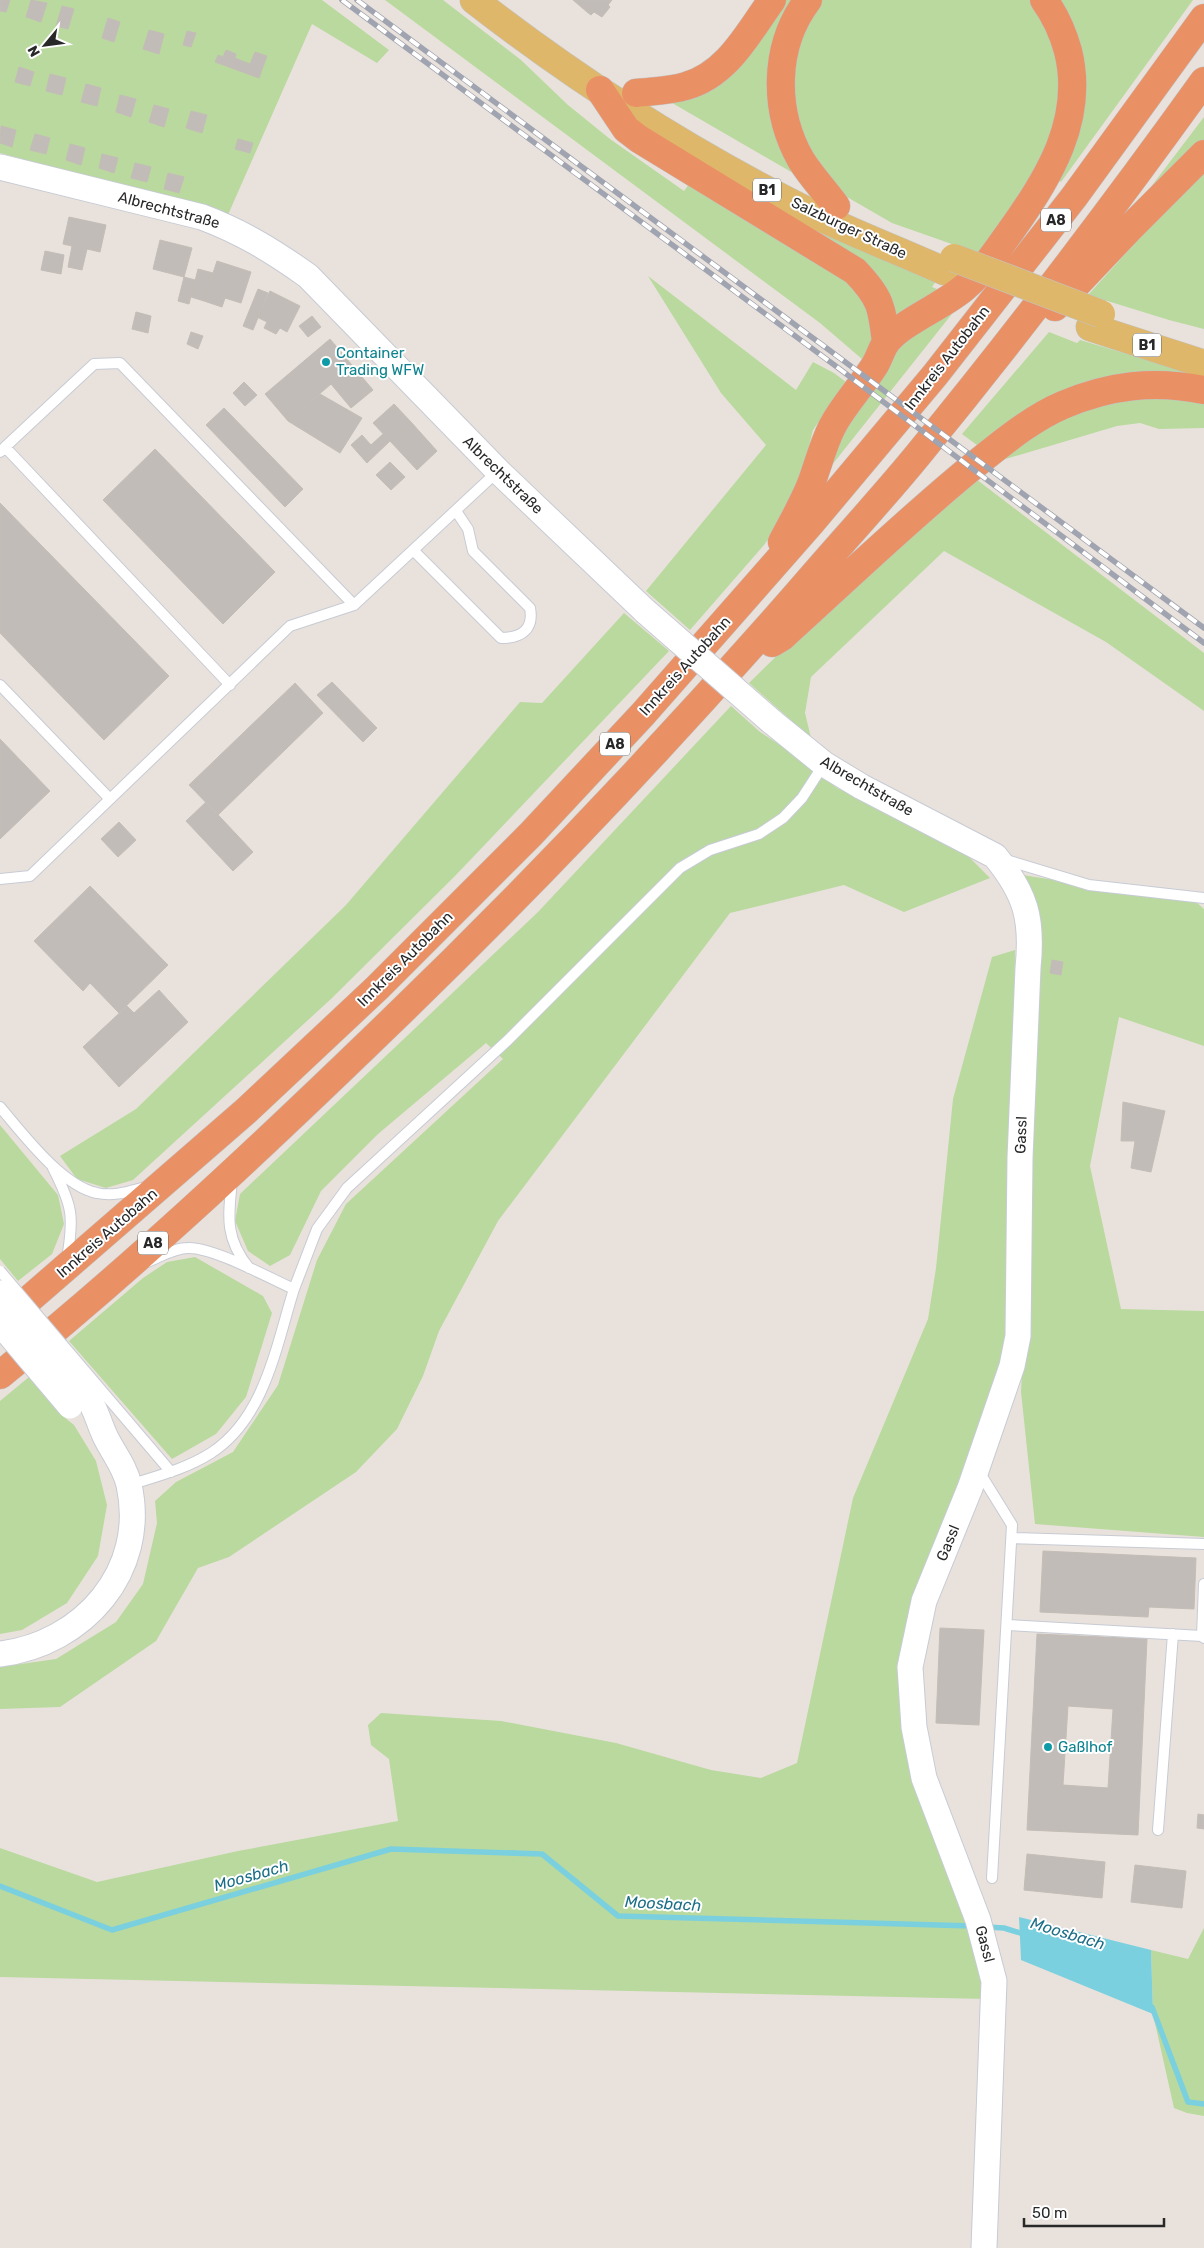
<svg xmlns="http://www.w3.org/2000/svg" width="1204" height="2248" viewBox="0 0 1204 2248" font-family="Rubik,sans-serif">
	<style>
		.green { fill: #b9d99e }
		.water { fill: #7ad0df }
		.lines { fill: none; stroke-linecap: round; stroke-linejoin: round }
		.stream { stroke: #7ad0df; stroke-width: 5.5 }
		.building { fill: #c1bcb8; stroke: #c4bdb6; fill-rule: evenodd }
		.service-casing { stroke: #c7cbd4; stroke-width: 12 }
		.tertiary-casing { stroke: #c7cbd4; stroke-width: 27 }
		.primary-casing { stroke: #c3c3c3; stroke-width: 29 }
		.motorway-casing { stroke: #c3c3c3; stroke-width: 29 }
		.service { stroke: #fff; stroke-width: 10 }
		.tertiary { stroke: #fff; stroke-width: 25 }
		.primary { stroke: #dfb76a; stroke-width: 28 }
		.motorway { stroke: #ea9065; stroke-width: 28 }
		.rail-casing { stroke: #9fa4b0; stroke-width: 5.5 }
		.rail { stroke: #fff; stroke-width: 4; stroke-dasharray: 11; stroke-linecap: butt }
		.service-bridge-casing { stroke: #c7cbd4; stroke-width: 12; stroke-linecap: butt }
		.tertiary-bridge-casing { stroke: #c7cbd4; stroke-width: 27; stroke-linecap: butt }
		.primary-bridge-casing { stroke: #c3c3c3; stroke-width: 29; stroke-linecap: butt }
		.service-bridge { stroke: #fff; stroke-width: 10 }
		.tertiary-bridge { stroke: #fff; stroke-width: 25 }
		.primary-bridge { stroke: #dfb76a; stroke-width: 28 }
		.culture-dot { fill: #0f9aa8; stroke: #fff; stroke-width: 2 }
		.labels { text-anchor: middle; stroke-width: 4; stroke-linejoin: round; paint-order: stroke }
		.shield { fill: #fff; stroke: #686868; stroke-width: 1 }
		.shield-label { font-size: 14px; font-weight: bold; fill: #282828 }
		.street-label { font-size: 15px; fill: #282828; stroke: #fff }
		.culture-label { font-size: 15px; fill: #0d838f; stroke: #fff; text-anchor: start }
		.water-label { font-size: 16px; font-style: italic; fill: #1d6f88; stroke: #fff }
	</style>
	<rect width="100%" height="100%" fill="#e9e2dc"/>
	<path class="green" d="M0,0H322L389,50L377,63L312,24L227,217L206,209L0,153Z
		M385,0H443L521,60L568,105L610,139L684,191L692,180L850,279L871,309L877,336L869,365L820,323Z
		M781,0H797L783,26L805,180L667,100Z
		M818,0H1033L1056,41L1064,104L1044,165L983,255L892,223L847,197L818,171L798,138L792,61Z
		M1057,0H1193L1061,182L1057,179L1073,146Z
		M1204,117V142L1144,196Z
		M1204,171V329L1169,320L1088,295L1158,218Z
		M775,204L936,281L932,287L945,292L894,321Z
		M648,276L796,390L813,362L834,373L846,382L813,430L795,502L764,545L690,630L646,591L766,445L721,393Z
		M959,305L828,470L846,416L909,333Z
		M1049,332L1077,343L1080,340L1195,374L1145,372L981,448L962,434Z
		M1139,396L1204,398V428L1159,429L1140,423L1117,426L999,461L1036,427L1086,405Z
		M972,476L1204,653V711L1106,642L944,551L811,677L805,713L811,738L749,683L841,593Z
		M624,613L669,651L455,876L331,999L133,1180L106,1188L77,1179L60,1156L136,1109L346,905L520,702L542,703Z
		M731,706L760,732L789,751L837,788L956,844L990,878L904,912L844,885L730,913L498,1221L439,1331L423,1376L397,1429L356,1472L229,1557L198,1568L156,1641L60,1707L0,1709V1667L56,1659L116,1622L143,1584L157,1523L155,1501L176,1482L233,1452L278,1385L317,1260L346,1204L503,1059L486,1043L378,1134L321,1191L290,1255L270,1266L248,1251L235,1221L240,1194L538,912Z
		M1010,873L1196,902L1204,909V1046L1119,1017L1090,1166L1121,1309L1204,1311V1537L1035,1524L1021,1392L1028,1254L1038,972Z
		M1015,950L1011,1293L1002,1369L952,1498L913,1613L902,1704L977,1936L987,1999L0,1977V1848L97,1882L238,1851L398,1821L389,1759L371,1745L368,1725L381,1713L501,1721L616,1743L711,1770L761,1778L797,1763L853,1498L928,1319L936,1268L953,1099L992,957Z
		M0,1125L58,1195L64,1224L52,1254L18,1281L0,1259Z
		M195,1257L263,1296L272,1313L246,1397L216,1434L172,1459L69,1341L143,1278L167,1262Z
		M29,1377L60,1414L74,1425L96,1461L107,1505L98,1556L67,1603L22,1630L0,1634V1401Z
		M1204,1928V2116L1187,2113L1174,2108L1153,2014L1151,1950L1188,1959Z"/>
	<path class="water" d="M1019,1917L1151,1950L1153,2014L1021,1960Z"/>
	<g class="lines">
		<path class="stream" d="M0,1886L112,1930L391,1849L542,1854L618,1916L973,1926
			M987,1927L1004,1928L1027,1935
			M1152,2007L1188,2102L1204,2104"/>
	</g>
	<path class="building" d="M0,0H10L6,12L0,11Z
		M31,0L47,3L41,22L26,17Z
		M573,0H597L587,12Z
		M597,0H612L608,5L610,7L602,17L594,12L591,15L587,12Z
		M62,6L74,9L68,29L56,26Z
		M108,18L120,22L114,42L102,38Z
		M149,30L164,34L159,54L143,49Z
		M187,31L196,33L191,47L183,45Z
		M226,50L236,54L235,58L250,64L255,52L267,56L259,78L215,62L218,55L223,57Z
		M19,67L34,72L30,86L15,82Z
		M50,74L66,78L62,95L46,91Z
		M86,84L101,88L97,106L81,102Z
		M120,95L136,99L131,117L116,112Z
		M154,105L169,109L164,127L149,122Z
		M191,111L207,115L202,133L186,128Z
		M1,126L16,130L12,147L0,143Z
		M35,134L50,138L46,154L30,150Z
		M238,139L253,143L250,153L235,149Z
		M70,144L85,148L81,165L66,160Z
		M102,154L118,158L114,173L99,168Z
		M135,163L151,167L147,182L131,178Z
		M168,173L184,177L179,193L164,189Z
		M69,217L106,225L100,252L87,249L82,270L68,267L72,246L63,244Z
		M160,240L192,248L184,277L153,269Z
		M45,251L64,255L61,274L41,270Z
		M217,261L251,272L241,303L225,298L222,307L204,301Z
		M198,269L213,273L204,301L191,297Z
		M184,277L195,280L189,304L178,301Z
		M258,289L268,293L257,317L258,318L253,330L243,326Z
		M270,291L300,306L287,332L280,328L276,334L264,328L267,322L257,317Z
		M136,312L151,316L148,333L132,329Z
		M312,316L321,327L308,337L299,326Z
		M191,332L203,336L198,349L187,344Z
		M330,339L373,390L351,408L331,384L288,421L265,394Z
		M244,382L257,395L245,406L233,393Z
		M320,394L362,418L340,453L288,421Z
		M394,404L411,422L390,441L373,423Z
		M224,408L303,489L285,507L206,425Z
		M411,422L437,451L417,470L390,441Z
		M383,434L390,441L367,463L351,445L362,435L371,445Z
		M155,449L275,572L223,624L103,500Z
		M390,462L405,477L391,490L376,475Z
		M0,503L169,676L104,740L0,633Z
		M332,682L377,728L363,742L317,695Z
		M295,683L323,713L218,815L189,785Z
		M0,739L50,791L0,839Z
		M206,802L253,852L233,871L186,821Z
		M119,822L136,840L118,857L101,839Z
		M90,886L168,965L119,1013L90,983L83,991L34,941Z
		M1052,960L1063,962L1061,975L1050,973Z
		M159,990L188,1022L119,1087L83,1047L127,1006L134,1013Z
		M1123,1102L1165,1111L1151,1172L1131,1168L1135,1141H1121Z
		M1043,1551L1196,1558L1194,1609L1149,1607L1148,1617L1040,1612Z
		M940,1628L984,1630L979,1725L936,1723Z
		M1037,1634L1147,1639L1138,1835L1027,1830ZM1068,1706L1113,1709L1108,1788L1063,1785Z
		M1198,1814L1204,1815V1829L1197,1828Z
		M1027,1854L1105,1862L1102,1898L1024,1890Z
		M1135,1865L1186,1871L1182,1908L1131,1902Z"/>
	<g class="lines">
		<g class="service-casing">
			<path id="service" d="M5,447L94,364L120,363L354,605
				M0,452L5,447L230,685
				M413,550L501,638C522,638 534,629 530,608L473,551L468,529L456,511
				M0,685L110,799
				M1003,859L1089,885L1204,898
				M0,879L30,876L290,626L354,605L498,471
				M0,1107C23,1134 62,1186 97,1193C114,1197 130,1191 146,1187
				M53,1168C73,1207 74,1217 67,1259
				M232,1181C228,1217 225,1239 249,1268
				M294,1289L317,1229L347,1188L507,1041L680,868L710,850L759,834L783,818L802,798L824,764
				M96,1384L171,1472
				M978,1470L1012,1525L992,1878
				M129,1485C157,1476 186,1469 211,1453C265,1418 276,1346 294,1289C269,1278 213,1247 188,1248C174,1248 160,1257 147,1262
				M1012,1538L1204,1544
				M1204,1584L1202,1636L1204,1638
				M1008,1625L1202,1636
				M1158,1830L1173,1634"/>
		</g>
		<g class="tertiary-casing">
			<path id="tertiary" d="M0,167L202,217C242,232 273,251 308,276L498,471L645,611
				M771,721L824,764L862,787L995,856C1026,894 1033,919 1028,968L1020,1158L1018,1336L1012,1366L970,1488L924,1601L910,1667L914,1727L924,1778L978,1920L994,1981L984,2248
				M0,1654C83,1644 148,1571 129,1485C125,1467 114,1454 106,1438C98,1422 96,1407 85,1393"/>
		</g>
		<g class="primary-casing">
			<path id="primary" d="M474,0C578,81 691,153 809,212C853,233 899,251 944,271
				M1090,327L1204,364"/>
		</g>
		<g class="motorway-casing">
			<path id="motorway" d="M808,0C773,46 773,111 801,160C811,176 825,191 836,206
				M600,90L626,129L639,139L855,271C881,298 882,307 886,343
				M636,93C653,91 670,91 686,86C728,74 748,33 772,0
				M1055,307L1130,228L1204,154
				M782,542C792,523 803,504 811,484C818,465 823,445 832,427C844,404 862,386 875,365C879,358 881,351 885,344C899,323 944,306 965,287C983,272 997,250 1010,232C1049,178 1085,119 1068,51C1063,33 1055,15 1044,0
				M772,643L782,637C845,580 906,521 972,467C1000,445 1030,419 1063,405C1110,385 1154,380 1204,390
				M3,1322L247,1110L377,988L531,834L643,714L811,523L935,375L1074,197L1204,18
				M0,1375C131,1269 256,1152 377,1035C531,887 678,732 818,570C851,532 885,495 917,456C1017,334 1112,209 1204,81"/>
		</g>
		<use href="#service" class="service"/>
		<use href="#tertiary" class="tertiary"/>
		<use href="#primary" class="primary"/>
		<use href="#motorway" class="motorway"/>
		<g class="rail-casing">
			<path id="rail" d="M342,0L837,367L1204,643
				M357,0L1204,628"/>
		</g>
		<use href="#rail" class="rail"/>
		<g class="service-bridge-casing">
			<path id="service-bridge" d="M0,1271L96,1384"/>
		</g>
		<g class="tertiary-bridge-casing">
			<path id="tertiary-bridge" d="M645,611L771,721
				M0,1293L85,1393
				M0,1323L70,1406"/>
		</g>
		<g class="primary-bridge-casing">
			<path id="primary-bridge" d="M954,258L1101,314"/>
		</g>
		<use href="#service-bridge" class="service-bridge"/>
		<use href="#tertiary-bridge" class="tertiary-bridge"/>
		<use href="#primary-bridge" class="primary-bridge"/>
	</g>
	<g class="culture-dot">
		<circle cx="326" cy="362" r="5"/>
		<circle cx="1048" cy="1747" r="5"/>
	</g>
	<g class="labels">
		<g class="shield">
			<rect x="753" y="178.5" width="28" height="23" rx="4"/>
			<rect x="1041" y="208.5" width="30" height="23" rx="4"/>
			<rect x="1133" y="333.5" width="28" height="23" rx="4"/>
			<rect x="600" y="732.5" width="30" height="23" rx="4"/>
			<rect x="138" y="1231.5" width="30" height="23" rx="4"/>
		</g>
		<g class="shield-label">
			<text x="767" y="195">B1</text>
			<text x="1056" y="225">A8</text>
			<text x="1147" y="350">B1</text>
			<text x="615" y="749">A8</text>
			<text x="153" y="1248">A8</text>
		</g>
		<g class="street-label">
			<text transform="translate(169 210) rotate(15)" y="5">Albrechtstraße</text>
			<text transform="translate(849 228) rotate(25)" y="5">Salzburger Straße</text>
			<text transform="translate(947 358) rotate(-52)" y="5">Innkreis Autobahn</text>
			<text transform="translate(503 475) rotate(44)" y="5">Albrechtstraße</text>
			<text transform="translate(685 666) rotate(-48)" y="5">Innkreis Autobahn</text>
			<text transform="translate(867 786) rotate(30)" y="5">Albrechtstraße</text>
			<text transform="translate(405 959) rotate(-45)" y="5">Innkreis Autobahn</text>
			<text transform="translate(1021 1135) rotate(-88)" y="5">Gassl</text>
			<text transform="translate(107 1233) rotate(-41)" y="5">Innkreis Autobahn</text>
			<text transform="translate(948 1543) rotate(-68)" y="5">Gassl</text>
			<text transform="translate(985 1944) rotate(75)" y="5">Gassl</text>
		</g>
		<g class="culture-label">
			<text x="336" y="358">Container<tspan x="336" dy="17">Trading WFW</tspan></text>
			<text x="1058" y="1752">Gaßlhof</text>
		</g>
		<g class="water-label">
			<text transform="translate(251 1875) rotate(-16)" y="6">Moosbach</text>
			<text transform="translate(663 1903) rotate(3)" y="6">Moosbach</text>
			<text transform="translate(1068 1933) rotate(17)" y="6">Moosbach</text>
		</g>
	</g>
	<g transform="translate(45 45) rotate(241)" stroke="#ffffff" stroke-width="4" paint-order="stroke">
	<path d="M0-4L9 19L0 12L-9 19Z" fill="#282828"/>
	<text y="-8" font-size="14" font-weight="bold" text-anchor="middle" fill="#282828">N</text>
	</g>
	<path d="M1024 2218v8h140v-8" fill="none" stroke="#282828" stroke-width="2.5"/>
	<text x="1032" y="2218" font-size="15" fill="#282828" stroke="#ffffff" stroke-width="4" paint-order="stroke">50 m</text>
</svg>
